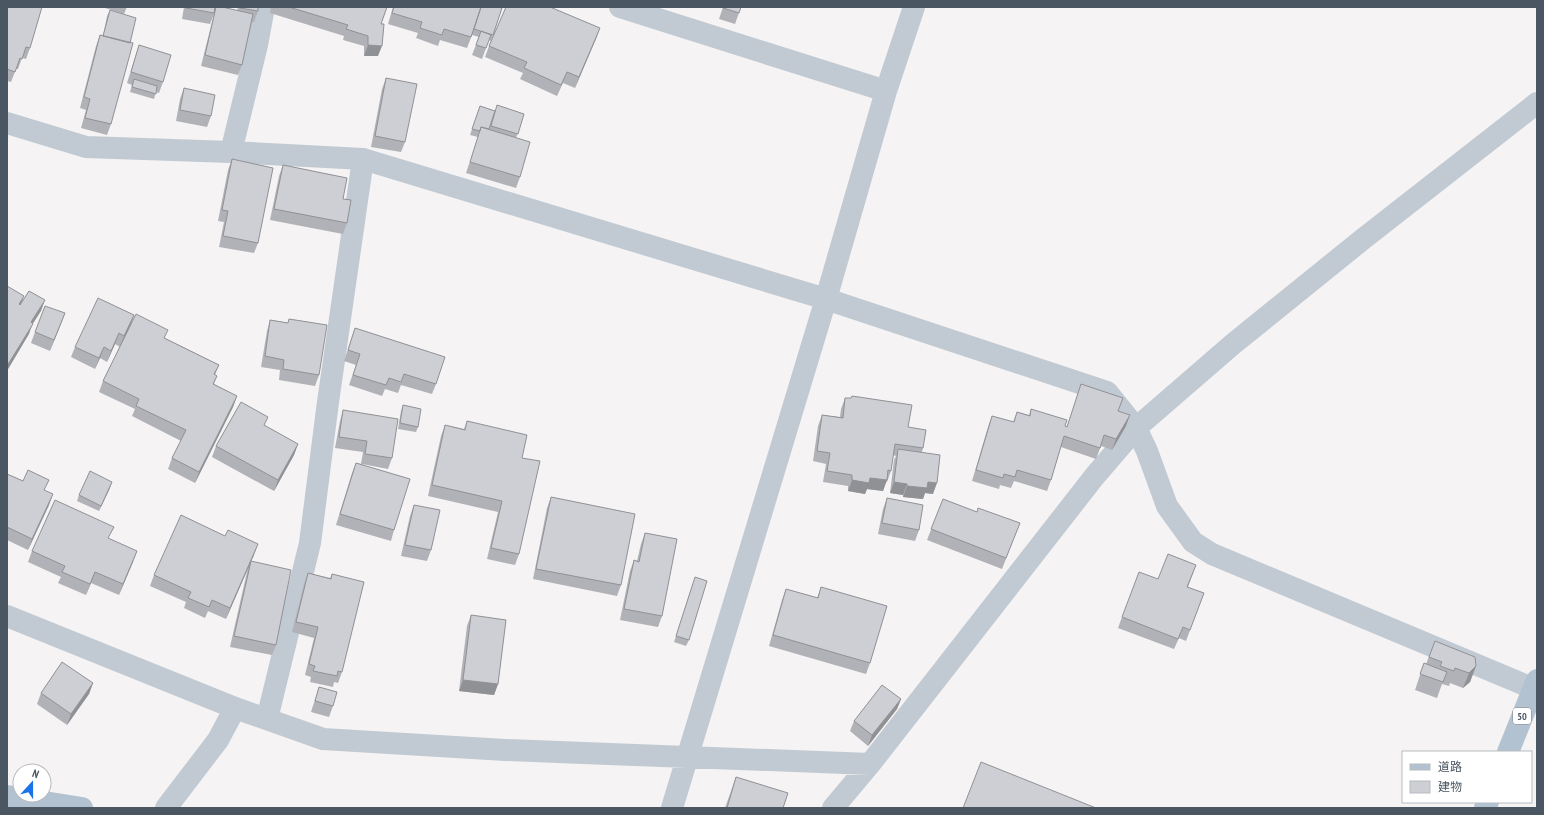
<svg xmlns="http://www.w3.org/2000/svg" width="1544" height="815" viewBox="0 0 1544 815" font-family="'PT Sans Narrow','Noto Sans JP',sans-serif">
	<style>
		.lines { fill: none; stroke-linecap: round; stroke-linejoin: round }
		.minor { stroke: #c1cad2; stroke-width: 22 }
		.primary { stroke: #b3c2d1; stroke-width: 22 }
		.wall { fill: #b0b2b7 }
		.shaded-wall { fill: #909195 }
		.building { fill: #cdcfd5; stroke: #909195 }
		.labels { text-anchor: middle; stroke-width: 4; stroke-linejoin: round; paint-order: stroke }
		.shield { fill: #fff; stroke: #808990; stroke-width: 1 }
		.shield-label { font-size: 10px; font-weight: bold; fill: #4a5661 }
	</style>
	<rect width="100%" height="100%" fill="#f5f3f3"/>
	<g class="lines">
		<path class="minor" d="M620,7L886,91
			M7,123L86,147L231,152L363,159L826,299L1107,392L1136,428L1147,451L1167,506L1193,542L1212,554L1537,690
			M231,152L257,45L264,7
			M7,616L235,708L323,739L505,750L870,764
			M267,719L310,543L328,402L363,159
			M166,808L218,740L235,708
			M672,808L826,299L886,91L914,7
			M833,808L870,764L1094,477L1136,428L1233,344L1363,239L1537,103"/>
		<path class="primary" d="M1508,752L1537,680
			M7,796L82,808
			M1485,808L1488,802"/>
	</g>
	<path class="wall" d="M7,7L30,48L26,59L22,58L18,69H16L11,82L7,81Z
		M102,7H127L124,14Z
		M184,7H227V8L237,11L238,7H258V11L254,22H252L242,65L238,75L201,66L214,14L210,24L182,19Z
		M271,7H387L381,24L378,56H364V46L343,40L344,36L270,13Z
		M393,7H497L502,8L491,41L489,40L482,59L472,55L479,37L472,35L467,48L440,40L438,46L416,38L418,33L388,24Z
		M723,7H741L735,24L719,19Z
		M110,10L130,43L111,124L107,135L81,128L86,110L80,108L96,46L100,35L103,36L107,16Z
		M600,28L575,88L563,83L557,96L520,79L523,73L485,57L489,46Z
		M139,45L163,82L159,93L156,92L154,99L130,92L132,85L127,83Z
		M386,78L405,142L401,152L371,147L382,89Z
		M184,88L211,116L207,127L176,121L180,99Z
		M480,106L495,111L524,114L516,138L520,177L516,188L466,173L478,137L470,135Z
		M232,159L258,243L254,253L219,247L224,222L218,221L228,170Z
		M283,165L343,199L347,223L343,234L270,220L279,176Z
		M65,313L50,351L31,343L35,332Z
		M134,315L130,326L123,342L165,338L219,365L215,375L217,376L214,384L237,396L233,407L195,483L168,469L172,458L181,441L132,416L135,409L99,392L103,381L120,347L115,344L107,362L100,358L95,369L71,357L75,347Z
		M289,319L319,375L315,386L279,380L280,370L261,367L267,331L270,320L288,323Z
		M355,328L436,384L432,394L401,385L398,393L385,389L382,396L349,385L356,365L344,361Z
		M1081,384L1118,411L1126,426L1112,450L1101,446L1096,459L1061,447L1051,480L1047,491L1014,481L1011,488L1000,485L999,489L972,481L988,427L992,416L1013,422L1017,412L1029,415L1031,409L1067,427Z
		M852,396L908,427L923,448L922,452L933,494L925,493L923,499L903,497V495L890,493L894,460L896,456L893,455L891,471L887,482H886L883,491L867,489L865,494L848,491V486L823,482L826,464L813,461L818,426L822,415L840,417L841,409L845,398H851Z
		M403,405L418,427L416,432L398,429L401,411Z
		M343,410L392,458L388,469L362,464L394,530L391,541L336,525L352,473L356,463L361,464L363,452L335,448L340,421Z
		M467,421L522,458L519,554L515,565L487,559L498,512L428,496L441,436L445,425L464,429Z
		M298,444L294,455L274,491L212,457L216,446Z
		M7,474L45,490L49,505L28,550L7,540Z
		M110,488L99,511L77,501L79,495Z
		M551,497L621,585L617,596L533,579L547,508Z
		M887,498L919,530L915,541L878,534L883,509Z
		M943,499L977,512L1020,523L1002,569L927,540Z
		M414,505L431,550L427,561L401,556L410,516Z
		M645,533L662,616L658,627L620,620L630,571L634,560L637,561L641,544Z
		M109,539L133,562L119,595L91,583L86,595L58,583L61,577L28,562L32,551Z
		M254,555L251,561L276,645L272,655L230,647L247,572L248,568L226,619L208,611L205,618L184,608L186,602L150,586L154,575Z
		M1196,565L1188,587L1204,593L1186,641L1179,638L1174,649L1118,628L1122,617L1158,579Z
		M308,573L330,578L332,574L342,672L338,683L334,682L333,687L310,682L311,677L305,675L314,638L292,632L304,584Z
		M693,583L689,640L686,646L674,642Z
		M821,587L870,663L866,674L769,646L782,600L786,589L817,598Z
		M471,615L498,684L494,695L459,691L467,626Z
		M1435,641L1476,666L1470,682L1463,688L1450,683L1449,686L1442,684L1437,698L1415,690L1424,663L1426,664Z
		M93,683L89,694L67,725L37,704L41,693Z
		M319,687L333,706L329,717L311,712Z
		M901,699L897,709L868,746L850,731L854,721Z
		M736,777L783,808H725Z"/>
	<path class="shaded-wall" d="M600,28L596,39L575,88L579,77Z
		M368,45L382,46L378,56H364Z
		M24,296L20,307L19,304Z
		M45,300L41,311L32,325L29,334L7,371V366L31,322Z
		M65,313L61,324L50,351L54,340Z
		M134,315L130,326L120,347L124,336Z
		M119,333L115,344L107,362L111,351Z
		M104,347L100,358L95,369L99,358Z
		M237,396L233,407L195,483L199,472Z
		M1130,415L1126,426L1112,450L1116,439Z
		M298,444L294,455L274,491L278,480Z
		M870,478L887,480L883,491L867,489L865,494L848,491L852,480Z
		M112,482L110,488L99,511L101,506Z
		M894,482L907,484L903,495L890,493Z
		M928,482L937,483L933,494L925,493L923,499L903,497L907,486Z
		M53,494L49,505L28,550L32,539Z
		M258,544L254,555L226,619L230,608Z
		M137,551L133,562L119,595L123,584Z
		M95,572L91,583L86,595L90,584Z
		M1476,666L1470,682L1463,688L1469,673Z
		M463,680L498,684L494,695L459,691Z
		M93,683L89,694L67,725L71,714Z
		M901,699L897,709L868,746L872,735Z"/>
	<path class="building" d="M7,7H42L30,48L26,47L22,59L20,58L15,72L7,69Z
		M186,7H215L214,13L186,8Z
		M216,7H222L253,14L242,65L205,55Z
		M240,7H258V11L240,8Z
		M289,7H387L381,24H384L382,46L368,45V36L346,29L348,25Z
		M394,7H481L471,37L444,29L442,35L420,28L422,22L392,13Z
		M481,7H497L502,8L493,35L474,29Z
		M506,7H550L600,28L579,77L567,72L561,85L524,68L527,62L489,46Z
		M723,7H741L739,13L723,8Z
		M110,10L136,18L130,43L103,36Z
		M481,31L491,35L486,48L476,45Z
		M100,35L133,43L111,124L85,118L90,99L84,97Z
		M139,45L171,55L163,82L131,72Z
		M386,78L417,84L405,142L375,136Z
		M134,79L157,86L156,94L132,87Z
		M184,88L215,95L211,116L180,110Z
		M497,105L524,114L518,134L491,126Z
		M480,106L495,111L489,129L481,127L480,131L472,129Z
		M481,127L530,142L520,177L470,162Z
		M232,159L273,168L258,243L223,236L228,211L222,210Z
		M283,165L347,178L343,199L351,200L347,223L274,209Z
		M7,286L24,296L19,304L20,305L29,291L45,300L31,322L33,324L7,366Z
		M98,298L134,315L124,336L119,333L111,351L104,347L99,358L75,347Z
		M45,306L65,313L54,340L35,332Z
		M136,314L168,330L164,338L219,365L214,374L217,376L213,384L237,396L199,472L172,458L186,430L136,406L139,399L103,381Z
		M289,319L327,325L319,375L283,369L284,360L265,356L270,320L288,323Z
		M355,328L445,357L436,384L404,374L401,382L389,378L386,385L353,375L360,354L348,350Z
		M1081,384L1123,398L1118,411L1130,415L1116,439L1104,435L1100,448L1064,436L1051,480L1017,470L1015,477L1004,474L1003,478L976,470L992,416L1014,422L1017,412L1030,416L1031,409L1067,420L1065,426L1067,427Z
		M852,396L912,405L908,427L926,430L923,448L895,444L891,471L888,470L887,480L870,478L869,483L852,480V475L827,471L830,453L817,451L822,415L843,418L845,398H851Z
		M241,402L268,417L264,425L298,444L278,480L216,446Z
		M403,405L421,409L418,427L400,423Z
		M343,410L398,419L392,458L365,454L367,441L339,437Z
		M467,421L527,435L522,458L540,461L519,554L491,548L502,501L432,485L445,425L465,430Z
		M898,449L940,455L937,483L928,482L927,488L907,486V484L894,482Z
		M356,463L410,479L394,530L340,514Z
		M28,470L49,480L44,490L53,494L32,539L7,527V474L23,481Z
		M90,471L112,482L101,506L79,495Z
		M551,497L635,514L621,585L536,569Z
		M887,498L923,505L919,530L882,523Z
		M943,499L977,512L978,508L1020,523L1006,558L931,529Z
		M55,500L114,527L108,538L137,551L123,584L95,572L90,584L62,572L65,566L32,551Z
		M414,505L440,510L431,550L405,545Z
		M181,515L225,536L228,530L258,544L230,608L212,600L209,607L188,598L191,592L154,575Z
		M645,533L677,539L662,616L624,609L634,560L639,562Z
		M1168,554L1196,565L1187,587L1204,593L1190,630L1183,627L1178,639L1122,617L1139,572L1158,579Z
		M251,561L291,570L276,645L234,636Z
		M308,573L331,579L332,574L364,582L342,672L338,671L337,676L313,671L315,666L309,664L318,627L296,622Z
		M695,577L707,581L689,640L676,636Z
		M821,587L887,606L870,663L773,635L786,589L818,598Z
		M471,615L506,620L498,684L463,680Z
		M1435,641L1475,657L1476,666L1469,673L1455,668L1454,671L1440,666L1442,662L1429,657Z
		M62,662L93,683L71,714L41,693Z
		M1424,663L1447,672L1443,682L1420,674Z
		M882,685L901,699L872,735L854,721Z
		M319,687L337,692L333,706L315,701Z
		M981,762L1096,808H963Z
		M736,777L788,793L783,808H727Z"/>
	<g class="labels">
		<rect class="shield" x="1513" y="708" width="18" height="16" rx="3"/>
		<g class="shield-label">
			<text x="1522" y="720">50</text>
		</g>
	</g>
	<rect width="1544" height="815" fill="none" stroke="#4a5661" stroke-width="16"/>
	<rect x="1402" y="751" width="130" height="52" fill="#ffffff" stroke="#b7bbc0"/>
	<rect x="1410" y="764" width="20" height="6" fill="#b3c2d1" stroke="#b7bbc0"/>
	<text x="1438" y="771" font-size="12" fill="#4a5661">道路</text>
	<rect x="1410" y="781" width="20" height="12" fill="#cdcfd5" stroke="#b7bbc0"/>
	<text x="1438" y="791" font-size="12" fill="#4a5661">建物</text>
	<g transform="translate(32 783) rotate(21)"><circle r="19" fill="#ffffff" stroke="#b7bbc0"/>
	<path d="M0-3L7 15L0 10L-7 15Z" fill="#1a73e8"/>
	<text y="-6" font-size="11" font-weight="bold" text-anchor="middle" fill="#4a5661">N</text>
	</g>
</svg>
